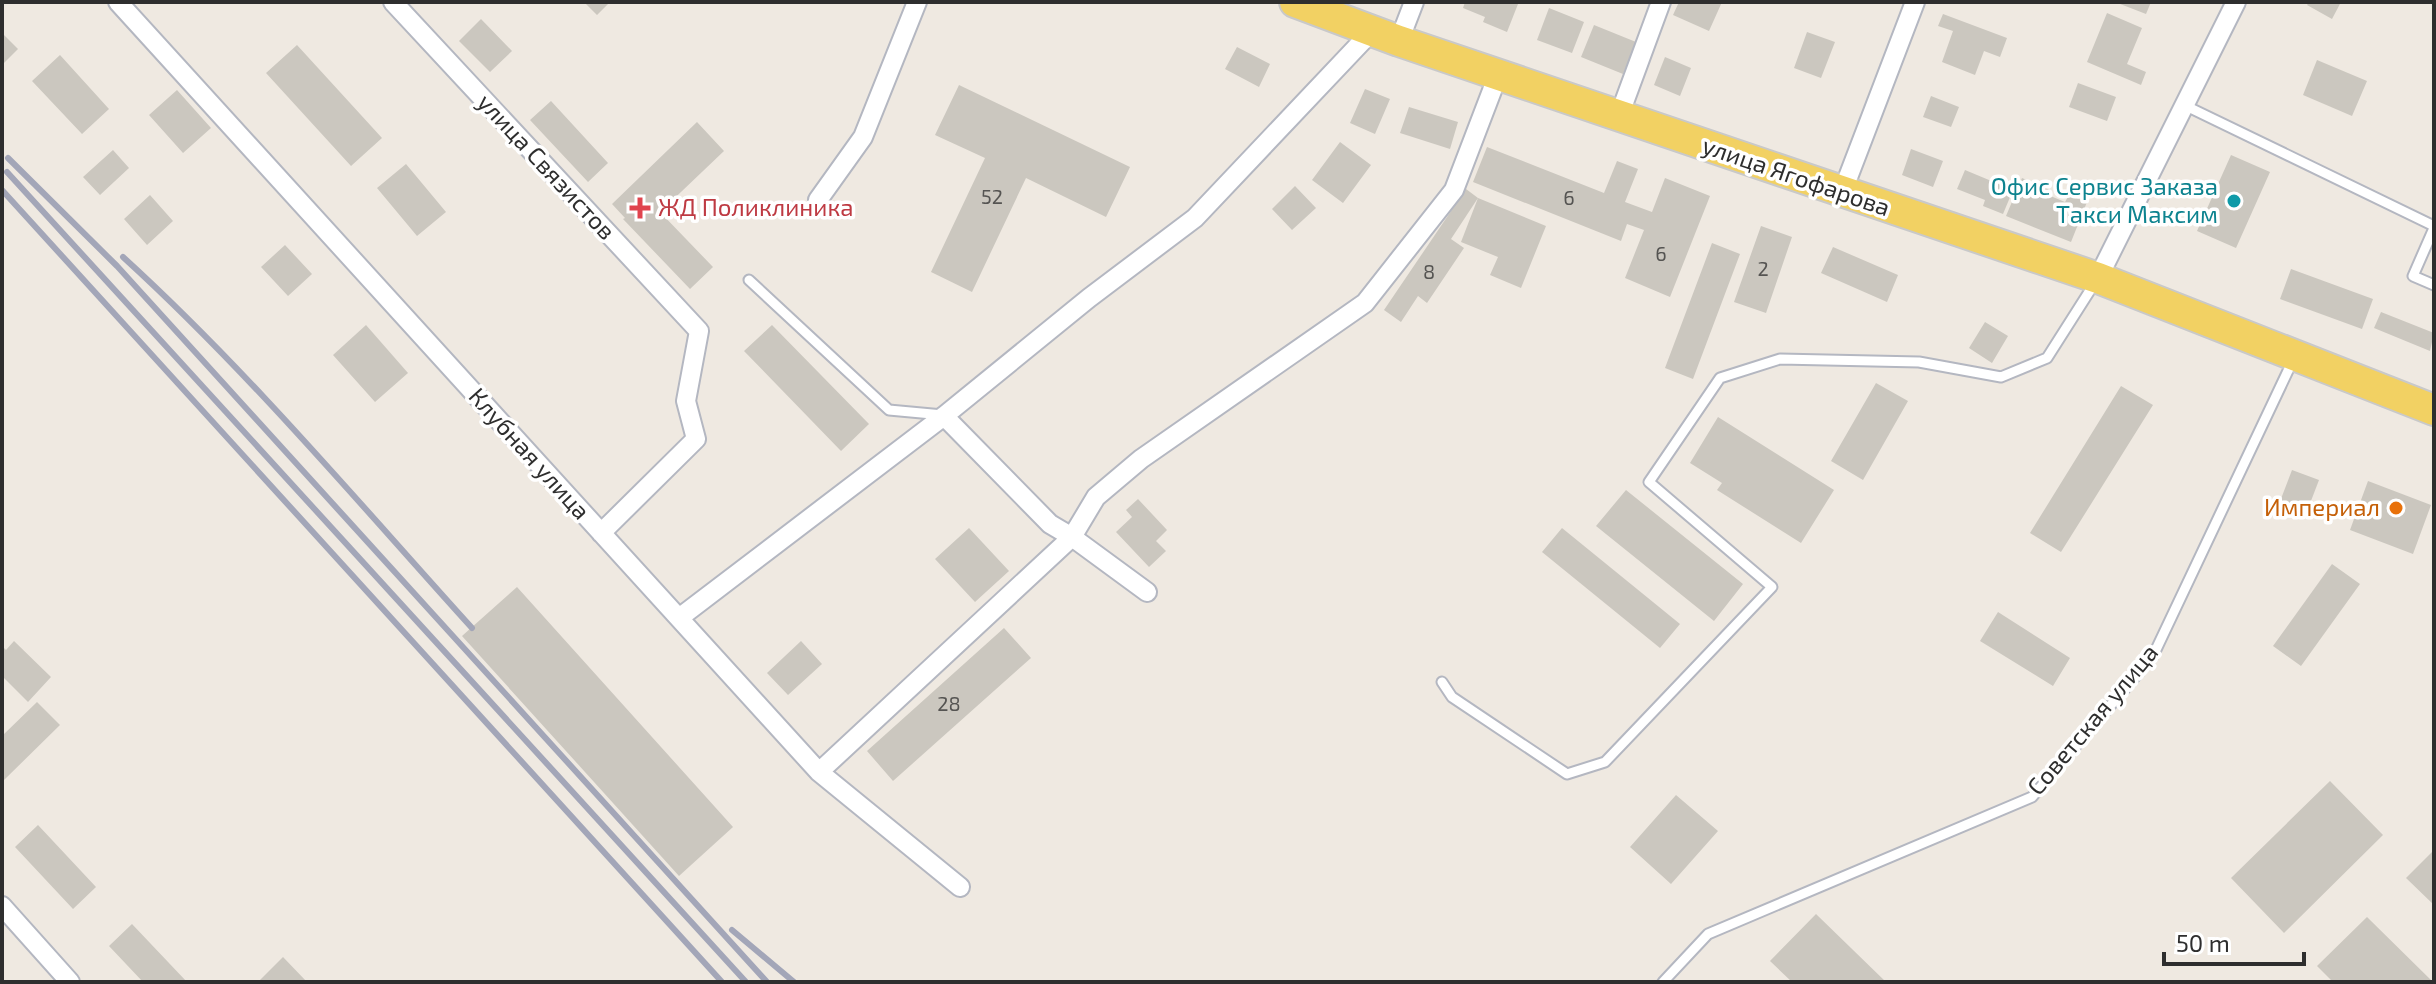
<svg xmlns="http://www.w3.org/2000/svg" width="2436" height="984" viewBox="0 0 2436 984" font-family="'Exo 2',sans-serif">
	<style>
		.building { fill: #cbc7bf }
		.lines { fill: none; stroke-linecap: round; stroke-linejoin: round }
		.lane-casing { stroke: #b4b7c1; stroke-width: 13 }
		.street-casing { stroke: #b4b7c1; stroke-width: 22 }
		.primary-casing { stroke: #c9c9c9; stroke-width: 34 }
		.lane { stroke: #fff; stroke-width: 9 }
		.street { stroke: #fff; stroke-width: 18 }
		.primary { stroke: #f2d163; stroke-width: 30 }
		.rail { stroke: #a3a6b8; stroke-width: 6 }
		.culture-dot { fill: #0f9aa8; stroke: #fff; stroke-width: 3 }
		.health-dot { fill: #e0444e; stroke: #fff; stroke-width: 3 }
		.food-dot { fill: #e8710a; stroke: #fff; stroke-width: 3 }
		.labels { text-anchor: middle; stroke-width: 7; stroke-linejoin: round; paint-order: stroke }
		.number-label { font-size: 20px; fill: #555452 }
		.street-label { font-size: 24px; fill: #2e2e2e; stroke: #fff }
		.culture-label { font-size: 24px; fill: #0d838f; stroke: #fff; text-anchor: end }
		.health-label { font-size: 24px; fill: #be3a42; stroke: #fff; text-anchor: start }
		.food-label { font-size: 24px; fill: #c56008; stroke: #fff; text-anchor: end }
	</style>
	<rect width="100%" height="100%" fill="#efe9e1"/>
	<path class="building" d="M584,2H610L597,15Z
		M1465,2H1514L1518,4L1507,32L1483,22L1485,17L1463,8Z
		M1679,2H1722L1709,31L1673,15Z
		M2115,2H2151L2146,14Z
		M2309,2H2341L2332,19L2307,5Z
		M1549,8L1584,22L1572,53L1537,40Z
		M2107,13L2142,28L2127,64L2146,72L2141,85L2087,62Z
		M1943,14L2007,38L2000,57L1984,51L1975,75L1942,62L1953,31L1938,26Z
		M481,19L512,51L490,72L459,41Z
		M1594,25L1636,42L1623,74L1581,57Z
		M1807,32L1835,42L1821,78L1794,68Z
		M2,33L18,49L2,65Z
		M297,45L382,138L351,166L266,73Z
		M1237,47L1270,64L1259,87L1225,69Z
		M60,55L109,109L82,134L32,81Z
		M1665,57L1691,68L1680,96L1654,85Z
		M2317,60L2367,81L2352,116L2303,95Z
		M2078,83L2116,97L2107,121L2069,107Z
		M959,85L1130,167L1106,217L1026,178L972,292L931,272L985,158L935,135Z
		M1365,89L1390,99L1375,134L1350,123Z
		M177,90L211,128L183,153L149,115Z
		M1931,96L1959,107L1951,127L1923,117Z
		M551,101L608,163L588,182L530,120Z
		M1409,107L1458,122L1450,149L1400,133Z
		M697,122L724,151L660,212L713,267L690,289L623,219L625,218L612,204Z
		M1340,142L1371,165L1343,203L1312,180Z
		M1487,147L1604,193L1617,161L1638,169L1625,202L1652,212L1665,178L1710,196L1670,297L1625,278L1644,230L1627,224L1621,241L1473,182Z
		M1911,149L1943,161L1933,187L1902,175Z
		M113,150L129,168L100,195L83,177Z
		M2231,155L2270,172L2236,248L2197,231Z
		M406,164L446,212L417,236L377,188Z
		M1965,170L2013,190L2003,214L1983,206L1985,200L1957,189Z
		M2022,178L2050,190L2048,195L2065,202L2069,195L2087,202L2071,242L2006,216Z
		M1295,186L1316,208L1292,230L1272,209Z
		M1466,189L1478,198L1546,226L1521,288L1490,275L1498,257L1461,242L1478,198L1451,239L1464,248L1427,303L1418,296L1401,322L1384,310Z
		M150,195L173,221L147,245L124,219Z
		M1761,226L1792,237L1766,313L1734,302Z
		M1712,243L1740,254L1693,379L1665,368Z
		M285,245L312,274L288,296L261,267Z
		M1833,247L1898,275L1887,302L1821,273Z
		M2291,269L2373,299L2362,329L2280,299Z
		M2381,312L2434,333L2430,351L2374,328Z
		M1985,322L2008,336L1992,363L1969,348Z
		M366,325L408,373L375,402L333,355Z
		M772,325L869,424L841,451L744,351Z
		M1876,383L1908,401L1863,480L1831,461Z
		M2121,386L2153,405L2061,552L2030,533Z
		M1718,417L1834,490L1801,543L1717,490L1722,483L1690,463Z
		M2292,470L2319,480L2306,514L2279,504Z
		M2368,481L2431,505L2413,554L2350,530Z
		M1626,490L1743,584L1714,621L1596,526Z
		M1138,499L1167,530L1156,541L1166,551L1149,567L1116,532L1132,517L1126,510Z
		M969,528L1009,571L975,602L935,559Z
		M1562,528L1680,624L1660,648L1542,552Z
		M2332,564L2360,584L2301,666L2273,646Z
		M517,587L733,827L679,876L462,636Z
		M1998,612L2070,658L2053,686L1980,641Z
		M1004,628L1031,658L893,781L867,751Z
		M14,641L51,677L28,702L2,676V646L6,650Z
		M801,641L822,664L788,695L767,673Z
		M37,702L60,725L2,782V736Z
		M2330,781L2383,835L2284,933L2231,878Z
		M1676,795L1718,831L1671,884L1630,847Z
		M38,825L96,887L73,909L15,847Z
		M2434,850V905L2406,878Z
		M1816,914L1886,982H1792L1770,961Z
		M2367,917L2433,982H2333L2317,966Z
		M132,924L187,982H143L109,946Z
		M283,957L307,982H258Z"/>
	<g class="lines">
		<g class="lane-casing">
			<path id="lane" d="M2184,105L2434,226
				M2434,228L2413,276L2434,285
				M749,280L889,410L943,415
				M1442,682L1452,697L1567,774L1605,762L1772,587L1649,482L1720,378L1780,359L1919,362L2001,377L2047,358L2096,281
				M1663,982L1708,934L2032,797L2153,656L2294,358"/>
		</g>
		<g class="street-casing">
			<path id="street" d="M118,2L819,772L960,887
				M393,2L699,331L686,401L696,439L601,533
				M1399,41L1414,2
				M1619,116L1661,2
				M1842,193L1915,2
				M818,200L863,137L917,2
				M2098,278L2236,2
				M944,416L1050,524L1072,537L1147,592
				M679,618L944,416L1089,298L1195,218L1372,31
				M819,772L1072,537L1096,497L1141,459L1365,303L1454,190L1498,75
				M2,906L70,982"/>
		</g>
		<g class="primary-casing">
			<path id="primary" d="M1295,2L1399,41L2098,278L2434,410"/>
		</g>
		<use href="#lane" class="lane"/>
		<use href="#street" class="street"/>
		<use href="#primary" class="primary"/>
		<path class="rail" d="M8,158L117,266L767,982
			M7,172L746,982
			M2,190L722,982
			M123,257C248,371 358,502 472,628
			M732,930L794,982"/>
	</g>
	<circle class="culture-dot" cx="2234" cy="201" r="8"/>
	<path class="health-dot" d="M636 196h8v8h8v8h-8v8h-8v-8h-8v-8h8z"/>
	<circle class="food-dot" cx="2396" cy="508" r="8"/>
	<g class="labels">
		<g class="number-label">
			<text x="992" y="204">52</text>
			<text x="1569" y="205">6</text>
			<text x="1661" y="261">6</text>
			<text x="1763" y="276">2</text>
			<text x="1429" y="279">8</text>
			<text x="949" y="711">28</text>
		</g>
		<g class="street-label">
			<text transform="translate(546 167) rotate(47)" y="8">улица Связистов</text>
			<text transform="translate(1796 177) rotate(19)" y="8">улица Ягофарова</text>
			<text transform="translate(529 454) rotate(48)" y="8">Клубная улица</text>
			<text transform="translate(2093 720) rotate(-50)" y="8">Советская улица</text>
		</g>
		<g class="culture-label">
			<text x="2218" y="195">Офис Сервис Заказа<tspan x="2218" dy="28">Такси Максим</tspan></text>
		</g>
		<g class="health-label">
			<text x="658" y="216">ЖД Поликлиника</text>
		</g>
		<g class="food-label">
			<text x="2380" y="516">Империал</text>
		</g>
	</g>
	<rect width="2436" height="984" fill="none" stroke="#2e2e2e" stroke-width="8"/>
	<path d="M2164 952v12h140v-12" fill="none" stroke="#2e2e2e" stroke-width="4"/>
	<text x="2176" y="952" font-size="24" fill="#2e2e2e" stroke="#ffffff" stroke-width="6" paint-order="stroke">50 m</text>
</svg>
